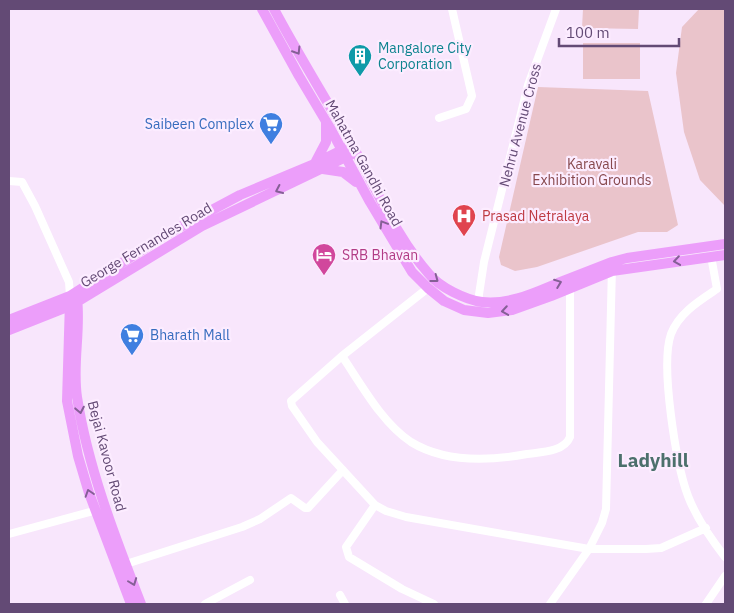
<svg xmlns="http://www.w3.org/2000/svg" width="734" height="613" viewBox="0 0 734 613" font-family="'IBM Plex Sans',sans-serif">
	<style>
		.green { fill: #eac4cb }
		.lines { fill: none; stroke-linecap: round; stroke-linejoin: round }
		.minor { stroke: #fff; stroke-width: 8 }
		.major { stroke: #ec9efa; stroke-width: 10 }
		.oneway { stroke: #855f96 }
		.labels { text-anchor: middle; stroke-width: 4.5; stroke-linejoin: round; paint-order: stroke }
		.culture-label { font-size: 14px; fill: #0d838f; stroke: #fcecff; text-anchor: start }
		.shop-label { font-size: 14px; fill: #366cbe; stroke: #fcecff; text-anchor: end }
		.street-label { font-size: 14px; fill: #634a75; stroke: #fcecff }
		.park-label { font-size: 14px; fill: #87484d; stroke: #fcecff }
		.health-label { font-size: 14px; fill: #be3a42; stroke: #fcecff; text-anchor: start }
		.hotel-label { font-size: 14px; fill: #b23c85; stroke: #fcecff; text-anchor: start }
		.district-label { font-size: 19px; font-weight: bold; fill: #4c706c; stroke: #fcecff }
	</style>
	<rect width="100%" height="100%" fill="#f8e6fc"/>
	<path class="green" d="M583,9H639L638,29L582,28Z
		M699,9H725V206L700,180L684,132L676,73L682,27Z
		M583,43H640V79H583Z
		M538,87L648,91L678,225L667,232H638L537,267L515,271L501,265L499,257Z"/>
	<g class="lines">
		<path class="minor" d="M439,118L466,109L472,96L452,9
			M9,181L22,182L35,206L69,282L70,296
			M711,256L717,289C699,301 679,313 671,334C660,365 676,464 688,496C696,517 711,539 725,557
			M428,288L342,356L291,401L292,406L317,442L375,505L386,511L406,517L589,549H646L661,548L706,528
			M478,301L484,262L528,85L556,9
			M342,356C361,384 382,423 411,442C445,463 489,461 527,454C541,452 564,452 570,437V288
			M375,505L346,547L349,557L402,589L434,604
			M9,534L101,509
			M126,564L242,527L260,519L291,498L305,508H308L343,470
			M340,595L345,604
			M205,604L250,580
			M550,604L589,549L602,523L606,509L612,267
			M706,604L725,576"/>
		<path class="major" d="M262,9L299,76L330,128L370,202L412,272L428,288L444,301L464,310L488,313L512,310L551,296L612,271L725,255
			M274,9C300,58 330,105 357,154C379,195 398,239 429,274C439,287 466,300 482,302C509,305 534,293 558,283C576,276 594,269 612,262L627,258L725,244
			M315,163L326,142V123
			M323,169L343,172L356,182
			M77,298C81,331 72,364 77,397C88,468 115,537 141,604
			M70,301L67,401L78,456L89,493L131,604
			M9,320L70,296L167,234L240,195L314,164L348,147
			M9,330L72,305L202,226L352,154"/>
	</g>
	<defs><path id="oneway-chevron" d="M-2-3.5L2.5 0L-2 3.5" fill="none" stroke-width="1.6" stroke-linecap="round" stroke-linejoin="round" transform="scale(1.25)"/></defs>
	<g class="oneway">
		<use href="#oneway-chevron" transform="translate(297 51) rotate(58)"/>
		<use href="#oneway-chevron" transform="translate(279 190) rotate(155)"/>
		<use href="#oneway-chevron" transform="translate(383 224) rotate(-121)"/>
		<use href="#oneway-chevron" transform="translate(677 261) rotate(172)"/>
		<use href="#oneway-chevron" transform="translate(435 279) rotate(37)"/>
		<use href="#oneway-chevron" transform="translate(558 283) rotate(-21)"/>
		<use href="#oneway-chevron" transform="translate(505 311) rotate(171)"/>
		<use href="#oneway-chevron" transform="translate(80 410) rotate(79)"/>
		<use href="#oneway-chevron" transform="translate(89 493) rotate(-108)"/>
		<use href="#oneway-chevron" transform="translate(133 582) rotate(69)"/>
	</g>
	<defs>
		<g id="building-pin" transform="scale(1.25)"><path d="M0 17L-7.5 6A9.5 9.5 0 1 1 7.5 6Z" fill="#0f9aa8" stroke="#fcecff"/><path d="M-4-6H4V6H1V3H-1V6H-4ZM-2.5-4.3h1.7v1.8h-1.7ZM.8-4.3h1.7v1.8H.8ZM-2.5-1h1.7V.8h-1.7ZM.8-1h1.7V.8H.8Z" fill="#fff"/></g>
		<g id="supermarket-pin" transform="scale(1.25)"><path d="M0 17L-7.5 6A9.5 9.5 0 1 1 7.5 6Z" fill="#3f7fe0" stroke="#fcecff"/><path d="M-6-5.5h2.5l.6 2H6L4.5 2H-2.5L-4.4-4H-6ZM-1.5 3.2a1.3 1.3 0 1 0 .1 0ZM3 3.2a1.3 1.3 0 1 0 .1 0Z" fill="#fff"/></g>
		<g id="hospital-pin" transform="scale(1.25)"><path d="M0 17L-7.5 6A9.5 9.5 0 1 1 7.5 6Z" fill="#e0444e" stroke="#fcecff"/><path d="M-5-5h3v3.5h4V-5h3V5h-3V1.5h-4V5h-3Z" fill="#fff"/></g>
		<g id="hotel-pin" transform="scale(1.25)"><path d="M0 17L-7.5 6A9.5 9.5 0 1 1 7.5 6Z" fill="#d1479c" stroke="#fcecff"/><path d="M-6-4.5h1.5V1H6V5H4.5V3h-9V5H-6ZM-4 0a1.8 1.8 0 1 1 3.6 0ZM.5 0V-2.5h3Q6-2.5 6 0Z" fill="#fff"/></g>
	</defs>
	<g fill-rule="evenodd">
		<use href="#building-pin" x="360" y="56"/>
		<use href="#supermarket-pin" x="271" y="124"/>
		<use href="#hospital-pin" x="464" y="216"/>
		<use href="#hotel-pin" x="324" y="255"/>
		<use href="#supermarket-pin" x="132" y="335"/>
	</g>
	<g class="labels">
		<g class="culture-label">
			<text x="378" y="53">Mangalore City<tspan x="378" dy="16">Corporation</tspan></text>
		</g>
		<g class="shop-label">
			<text x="254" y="129">Saibeen Complex</text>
			<text x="150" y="340" text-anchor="start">Bharath Mall</text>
		</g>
		<g class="street-label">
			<text transform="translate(520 125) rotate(-75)" y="5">Nehru Avenue Cross</text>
			<text transform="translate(364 163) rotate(61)" y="5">Mahatma Gandhi Road</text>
			<text transform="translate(146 245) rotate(-31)" y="5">George Fernandes Road</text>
			<text transform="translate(107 456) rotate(75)" y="5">Bejai Kavoor Road</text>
		</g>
		<g class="park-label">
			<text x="592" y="169">Karavali<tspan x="592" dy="16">Exhibition Grounds</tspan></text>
		</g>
		<g class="health-label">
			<text x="482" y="221">Prasad Netralaya</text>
		</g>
		<g class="hotel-label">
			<text x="342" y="260">SRB Bhavan</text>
		</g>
		<g class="district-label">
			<text x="653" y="467">Ladyhill</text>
		</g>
	</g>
	<rect width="734" height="613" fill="none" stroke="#634a75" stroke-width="20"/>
	<path d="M559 38v8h120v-8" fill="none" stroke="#634a75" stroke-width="2.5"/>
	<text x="566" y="38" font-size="15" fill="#634a75" stroke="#fcecff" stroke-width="4" paint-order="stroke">100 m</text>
</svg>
